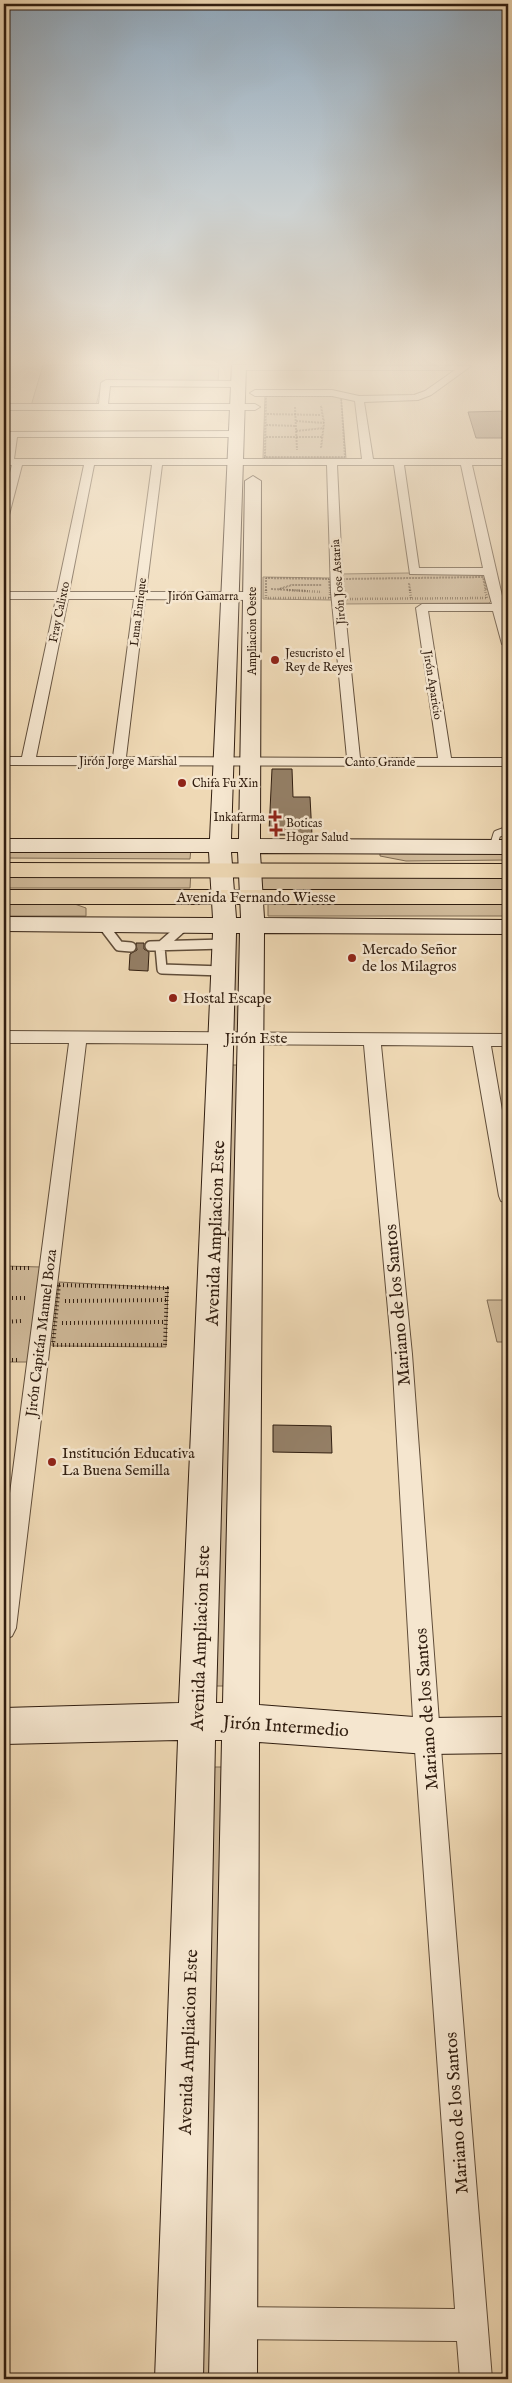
<svg xmlns="http://www.w3.org/2000/svg" width="512" height="2383" viewBox="0 0 512 2383" font-family="'IM FELL English',serif">
	<style>
		.green { fill: #cfb999; stroke: #806c54 }
		.building { fill: #947f66; stroke: #311e10 }
		.lines { fill: none; stroke-linecap: round; stroke-linejoin: round }
		.lane-far1-casing { stroke: #604d39; stroke-width: 9 }
		.lane-casing { stroke: #604d39; stroke-width: 12 }
		.street-casing { stroke: #604d39; stroke-width: 2 }
		.secondary-casing { stroke: #311e10; stroke-width: 2 }
		.primary-casing { stroke: #311e10; stroke-width: 2 }
		.path-far2 { stroke: #311e10; stroke-width: 2; stroke-dasharray: 0.5 1; stroke-linecap: butt }
		.path-far1 { stroke: #311e10; stroke-width: 2.5; stroke-dasharray: 0.5 2; stroke-linecap: butt }
		.path { stroke: #311e10; stroke-width: 4; stroke-dasharray: 1 3; stroke-linecap: butt }
		.lane-far1 { stroke: #f5e6cf; stroke-width: 7 }
		.lane { stroke: #f5e6cf; stroke-width: 9 }
		.street { fill: #f5e6cf; fill-rule: evenodd }
		.secondary { fill: #f5e6cf; fill-rule: evenodd }
		.primary { fill: #efd9b5; fill-rule: evenodd }
		.poi-dot { fill: #8f2418; stroke: #f5e6cf; stroke-width: 2 }
		.labels { text-anchor: middle; stroke-width: 5; stroke-linejoin: round; paint-order: stroke }
		.far-street-label { font-size: 12px; fill: #311e10; stroke: #f5e6cf }
		.far-poi-label { font-size: 12px; fill: #311e10; stroke: #f5e6cf; text-anchor: start }
		.street-label { font-size: 15px; fill: #311e10; stroke: #f5e6cf }
		.poi-label { font-size: 15px; fill: #311e10; stroke: #f5e6cf; text-anchor: start }
		.near-street-label { font-size: 18px; fill: #311e10; stroke: #f5e6cf }
	</style>
	<rect width="100%" height="100%" fill="#efd9b5"/>
	<filter id="stains"><feTurbulence type="fractalNoise" baseFrequency=".004" numOctaves="4"/><feColorMatrix values="0 0 0 0 .2 0 0 0 0 .09 0 0 0 0 .02 0 0 0 .5 -.17"/></filter>
	<radialGradient id="worn" r=".72"><stop offset=".6" stop-color="#630" stop-opacity="0"/><stop offset="1" stop-color="#630" stop-opacity=".3"/></radialGradient>
	<path class="green" d="M43,365H219L218,382L102,381L96,406H31Z
		M265,395L341,396L346,458H263Z
		M407,573L484,574L491,601L489,603L342,604L339,574Z
		M263,577L331,578V600L263,599Z
		M191,848L190,859L4,858V849Z
		M508,850V860L406,861L380,856V851Z
		M4,870H191L190,888H4Z
		M253,872L508,874V891L256,890Z
		M268,901L508,902V916H268Z
		M4,902H69L86,908V916H4Z
		M230,933H245L243,1032H227Z
		M227,1065H241L230,1686H209Z
		M4,1266L41,1267L29,1362H4Z
		M59,1282L168,1288L166,1347L52,1346Z
		M487,1300H508V1342H497Z
		M207,1767H229L220,2379H191Z"/>
	<path class="building" d="M508,411V438H476L468,412Z
		M272,769H292L293,797H310L312,835H276L269,831Z
		M136,943H144V949L149,952L148,971L129,970L130,954L137,950Z
		M273,1425L331,1426L332,1453L273,1452Z"/>
	<g class="lines">
		<g class="lane-far1-casing">
			<path id="lane-far1" d="M493,847L497,834L508,830"/>
		</g>
		<g class="lane-casing">
			<path id="lane" d="M103,925L119,946L131,947
				M185,925L160,947L162,969L223,971
				M150,946L224,944"/>
		</g>
		<g class="street-casing">
			<path id="street" d="M236,365L471,366L431,395L418,400L364,402L373,459H508V465H472L508,622V648L502,644L493,611H428L451,758H508V766L4,765V757H22L56,599H4V592H57L84,465H22L9,515L4,518V496L12,465H4L10,432L236,431L241,434L236,437H17L14,459H362L355,401L332,396H255L250,393L255,390H332L359,396L414,395L425,391L455,370H239L234,367ZM94,465H152L135,592H69ZM162,465H327L331,592L347,758L126,757L145,599L252,600L258,596L252,592H146ZM337,465H394L410,574L484,575L492,604H422L416,608L438,758H360L343,592ZM404,465H461L483,568H419ZM68,599H134L113,757H36Z
				M106,380L238,381L243,384L238,387L110,386L108,404H255L260,407L255,410H4V404H99L101,383Z
				M4,1031L508,1034V1046H491L508,1145V1203L501,1201L499,1196L473,1046L381,1045L412,1354L440,1736L492,2379H460L457,2341L234,2339L223,2334L218,2323L223,2312L234,2307L455,2309L414,1736L392,1354L364,1045L86,1043L16,1628L12,1636L4,1640V1539L69,1043H4Z"/>
		</g>
		<g class="secondary-casing">
			<path id="secondary" d="M232,365H246L231,839H239L245,481L253,476L261,481L260,839L508,840V854L260,853L264,918L508,920V934L264,933L259,1705L427,1718L508,1717V1753L427,1754L259,1742L257,2379H209L222,1740H215L203,2379H155L178,1740L4,1744V1708L179,1703L213,933L4,931V917L213,918L209,852H4V839H210ZM231,852H238L241,918H236ZM236,933H240L223,1703H216Z"/>
		</g>
		<g class="primary-casing">
			<path id="primary" d="M4,863L508,864V878L4,877Z
				M4,890H508V904H4Z"/>
		</g>
		<path class="path-far2" d="M266,396H341L345,457H265Z
			M321,406L324,423L321,448
			M295,407L297,450
			M267,414L321,415
			M296,421L324,423
			M266,425L296,426
			M296,431L324,428
			M266,437H322
			M409,583L410,591
			M271,589L308,591
			M279,589L292,585H322
			M266,591V578L329,579L330,591
			M344,591L343,579L483,577L486,591"/>
		<path class="path-far1" d="M266,590V598H330V590
			M287,590L322,592
			M344,590V599L487,598L485,590
			M410,590L411,599"/>
		<path class="path" d="M4,1268H31
			M59,1285L167,1288L165,1345H53Z
			M4,1298H26
			M65,1301L167,1300
			M4,1322L22,1321
			M62,1323L166,1322
			M4,1360H18"/>
		<use href="#lane-far1" class="lane-far1"/>
		<use href="#lane" class="lane"/>
		<use href="#street" class="street"/>
		<use href="#secondary" class="secondary"/>
		<use href="#primary" class="primary"/>
	</g>
	<linearGradient id="sky" x2="0" y2="1"><stop stop-color="#91a9bd"/><stop offset="0.52" stop-color="#f8eede"/><stop offset="1" stop-color="#f8eede" stop-opacity="0"/></linearGradient>
	<rect width="512" height="698" fill="url(#sky)"/>
	<g class="poi-dot">
		<circle cx="275" cy="660" r="5"/>
		<circle cx="182" cy="783" r="5"/>
		<path d="M272.5 809.5h5v5h5v5h-5v5h-5v-5h-5v-5h5z"/>
		<path d="M273.5 822.5h5v5h5v5h-5v5h-5v-5h-5v-5h5z"/>
		<circle cx="352" cy="958" r="5"/>
		<circle cx="173" cy="998" r="5"/>
		<circle cx="52" cy="1462" r="5"/>
	</g>
	<g class="labels">
		<g class="far-street-label">
			<text transform="translate(338 582) rotate(-94)" y="4">Jirón Jose Astaria</text>
			<text x="203" y="600">Jirón Gamarra</text>
			<text transform="translate(59 612) rotate(-78)" y="4">Fray Calixto</text>
			<text transform="translate(138 612) rotate(-83)" y="4">Luna Enrique</text>
			<text transform="translate(252 631) rotate(-90)" y="4">Ampliacion Oeste</text>
			<text transform="translate(433 685) rotate(81)" y="4">Jirón Aparicio</text>
			<text x="128" y="765">Jirón Jorge Marshal</text>
			<text x="380" y="766">Canto Grande</text>
		</g>
		<g class="far-poi-label">
			<text x="285" y="657">Jesucristo el<tspan x="285" dy="14">Rey de Reyes</tspan></text>
			<text x="192" y="787">Chifa Fu Xin</text>
			<text x="265" y="821" text-anchor="end">Inkafarma</text>
			<text x="286" y="827">Boticas<tspan x="286" dy="14">Hogar Salud</tspan></text>
		</g>
		<g class="street-label">
			<text x="256" y="902">Avenida Fernando Wiesse</text>
			<text x="256" y="1043">Jirón Este</text>
			<text transform="translate(41 1333) rotate(-83)" y="5">Jirón Capitán Manuel Boza</text>
		</g>
		<g class="poi-label">
			<text x="362" y="954">Mercado Señor<tspan x="362" dy="17">de los Milagros</tspan></text>
			<text x="183" y="1003">Hostal Escape</text>
			<text x="62" y="1458">Institución Educativa<tspan x="62" dy="17">La Buena Semilla</tspan></text>
		</g>
		<g class="near-street-label">
			<text transform="translate(215 1233) rotate(-88)" y="6">Avenida Ampliacion Este</text>
			<text transform="translate(397 1305) rotate(-95)" y="6">Mariano de los Santos</text>
			<text transform="translate(200 1638) rotate(-88)" y="6">Avenida Ampliacion Este</text>
			<text transform="translate(426 1709) rotate(-94)" y="6">Mariano de los Santos</text>
			<text transform="translate(286 1726) rotate(4)" y="6">Jirón Intermedio</text>
			<text transform="translate(188 2042) rotate(-88)" y="6">Avenida Ampliacion Este</text>
			<text transform="translate(456 2113) rotate(-94)" y="6">Mariano de los Santos</text>
		</g>
	</g>
	<rect width="512" height="2383" fill="none" stroke="#efd9b5" stroke-width="20"/>
	<rect x="5" y="5" width="502" height="2373" fill="none" stroke="#311e10" stroke-width="2.5"/>
	<rect x="10" y="10" width="492" height="2363" fill="none" stroke="#311e10"/>
	<rect width="100%" height="100%" filter="url(#stains)"/>
	<rect width="100%" height="100%" fill="url(#worn)"/>
</svg>
